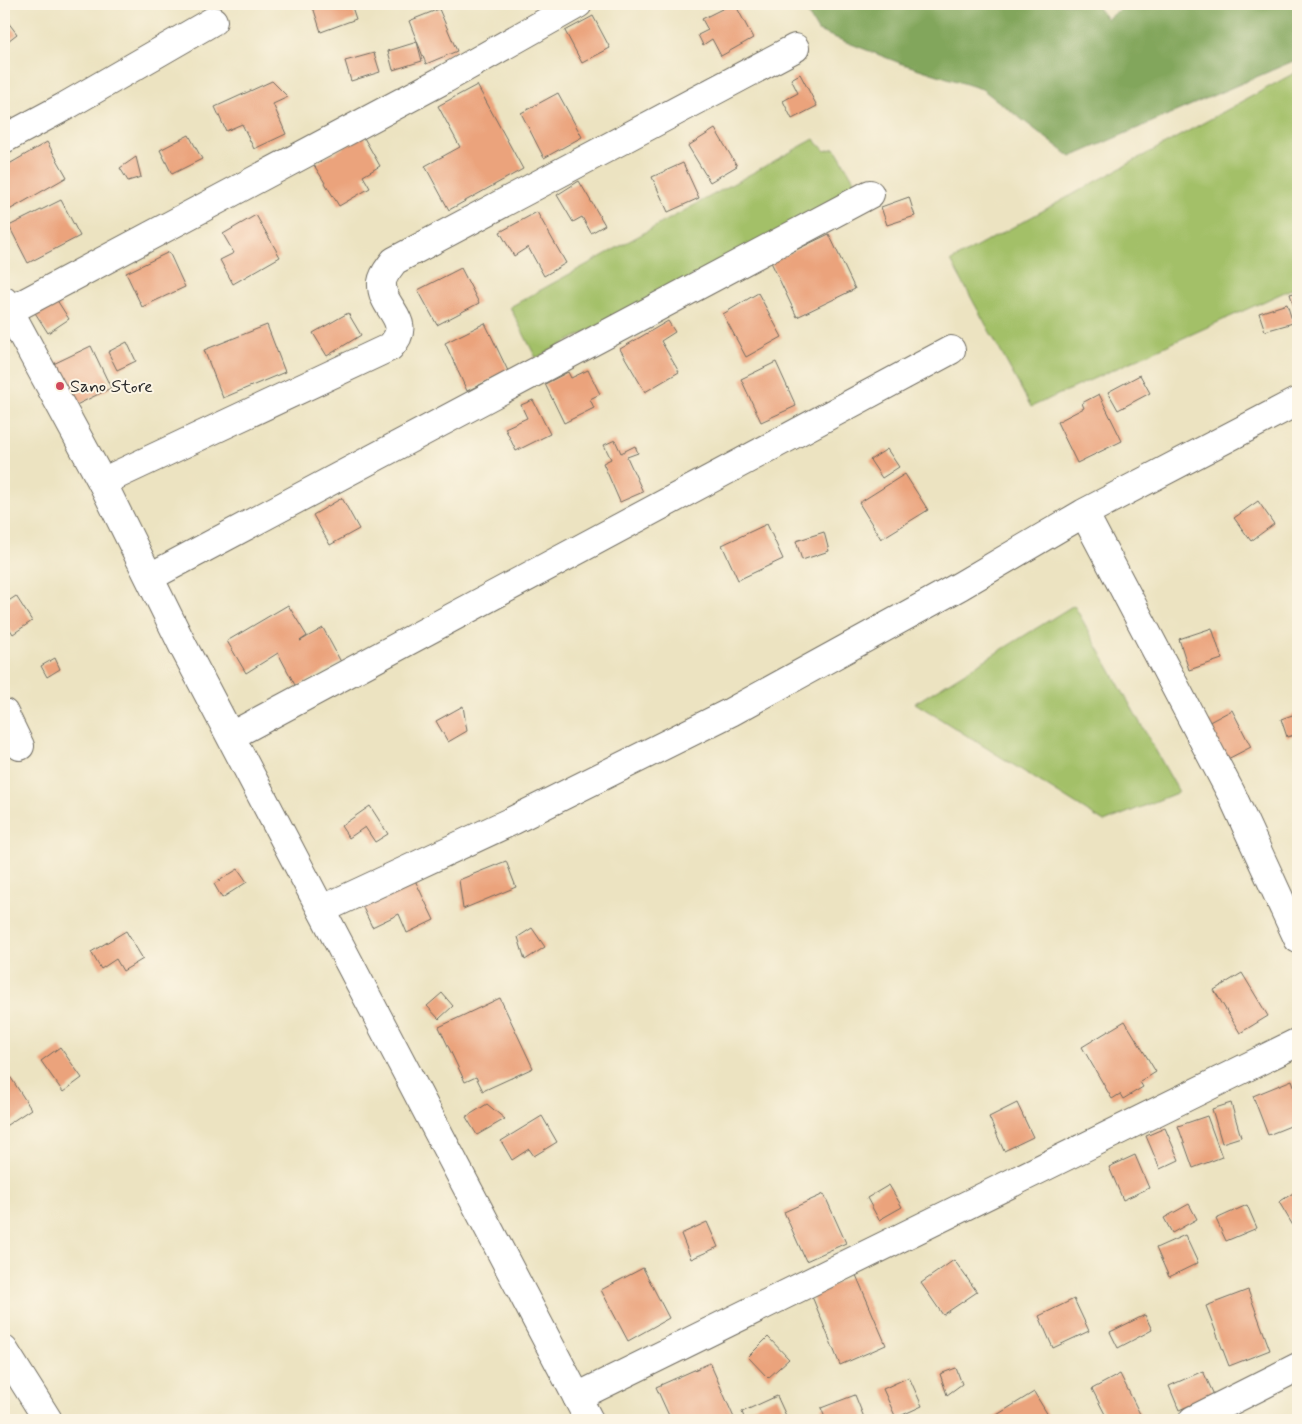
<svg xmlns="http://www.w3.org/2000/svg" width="1302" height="1424" viewBox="0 0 1302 1424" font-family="Mynerve,sans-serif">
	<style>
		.green { fill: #a3c067; stroke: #677649 }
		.forest { fill: #82a65c; stroke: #566844 }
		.building { fill: #eba37b }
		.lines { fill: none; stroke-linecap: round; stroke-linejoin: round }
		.minor-casing { stroke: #6f6b60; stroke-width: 30 }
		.tertiary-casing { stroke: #6f6b60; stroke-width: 30 }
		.minor { stroke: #fff; stroke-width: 28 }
		.tertiary { stroke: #fff; stroke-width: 28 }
		.poi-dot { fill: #d1495b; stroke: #fcf5e5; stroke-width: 2 }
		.labels { text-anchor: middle; stroke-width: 4; stroke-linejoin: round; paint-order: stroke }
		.poi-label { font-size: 18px; fill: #2b2b2b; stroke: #fcf5e5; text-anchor: start }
	</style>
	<rect width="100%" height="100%" fill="#fcf5e5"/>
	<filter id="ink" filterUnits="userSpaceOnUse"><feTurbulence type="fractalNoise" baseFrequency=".02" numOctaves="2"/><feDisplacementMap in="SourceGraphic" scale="10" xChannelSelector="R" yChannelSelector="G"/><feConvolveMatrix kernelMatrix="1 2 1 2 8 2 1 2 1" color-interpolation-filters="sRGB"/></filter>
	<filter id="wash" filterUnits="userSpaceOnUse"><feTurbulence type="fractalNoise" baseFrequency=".0096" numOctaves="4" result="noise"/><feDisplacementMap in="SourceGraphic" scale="20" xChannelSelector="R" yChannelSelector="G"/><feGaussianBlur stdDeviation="1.12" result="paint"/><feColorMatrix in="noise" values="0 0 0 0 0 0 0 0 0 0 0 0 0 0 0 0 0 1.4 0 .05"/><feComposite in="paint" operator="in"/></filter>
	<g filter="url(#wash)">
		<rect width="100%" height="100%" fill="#ece3c1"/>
		<path class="green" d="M1298,71V286L1031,407L951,261Z
			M814,139L825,151L835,148L860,190L536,358L510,307Z
			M1074,605L1179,792L1104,822L915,703Z"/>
		<path class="forest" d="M802,4H1095L1107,19L1126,4H1298V59L1071,157L982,89L900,63L818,31Z"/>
		<g id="blocks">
			<path class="building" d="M312,4H351L356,19L321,32Z
				M732,4H735L753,38L721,56L712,39L703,45L698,35L708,30L702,19Z
				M439,9L457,51L426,64L409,21Z
				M593,16L610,48L582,63L565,31Z
				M4,17L17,34L4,44Z
				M417,42L422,61L393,70L388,51Z
				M374,53L380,72L351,81L345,61Z
				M800,74L817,106L792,119L783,101L798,93L791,79Z
				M272,81L288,97L273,104L286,134L254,149L242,124L226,131L215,107Z
				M477,85L523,169L449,210L425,166L460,147L438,106Z
				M558,93L582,137L544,158L521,113Z
				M715,129L737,166L710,182L688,146Z
				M189,135L202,159L172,174L160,150Z
				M363,136L380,166L363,176L370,188L339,206L314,165Z
				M47,142L67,177L4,213V167Z
				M136,157L141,177L128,181L120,168Z
				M683,163L699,198L668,212L652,177Z
				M579,181L605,225L591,233L582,217L573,222L557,195Z
				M909,197L915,216L887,225L881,207Z
				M61,200L80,236L28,263L9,226Z
				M537,212L566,263L544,276L528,247L514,256L500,232Z
				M256,215L280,257L233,284L220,260L234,253L223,234Z
				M829,234L855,289L797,317L771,262Z
				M169,252L185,287L142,307L126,273Z
				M461,268L479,303L437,325L418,290Z
				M1298,292V312L1296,313L1290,294Z
				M758,293L782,337L746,357L723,314Z
				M53,294L69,319L48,333L32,308Z
				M1287,304L1293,323L1265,331L1259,313Z
				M348,313L361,335L327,356L313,333Z
				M668,321L675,332L661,341L679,372L645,392L620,349Z
				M485,323L508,371L467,391L445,343Z
				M267,325L285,372L223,398L204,350Z
				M127,342L136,361L117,370L108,352Z
				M91,346L111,388L66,410L45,368Z
				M776,362L796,406L761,422L741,379Z
				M588,370L600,394L590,399L594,408L564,423L545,384L568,372L571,378Z
				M1140,375L1150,393L1118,410L1108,392Z
				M1099,394L1122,441L1077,463L1057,422L1084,408L1082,403Z
				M533,400L550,434L516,451L505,428L527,418L521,405Z
				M615,440L621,453L635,446L638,453L627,457L643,492L620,502L603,463L611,459L604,445Z
				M887,449L899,467L882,478L870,460Z
				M905,474L928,510L881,539L859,503Z
				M342,498L359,529L330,545L313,515Z
				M1258,501L1274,524L1251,541L1234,518Z
				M767,524L783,559L738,580L722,545Z
				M824,532L829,551L802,560L796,541Z
				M16,596L32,621L13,634L4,620V604Z
				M288,605L307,636L300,641L323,628L341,662L296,687L278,653L246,673L227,641Z
				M1212,628L1222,659L1189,670L1179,639Z
				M55,658L60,669L47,677L41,666Z
				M463,706L467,731L448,742L436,721Z
				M1232,710L1251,747L1220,763L1202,726Z
				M1298,713V734L1287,737L1281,719Z
				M370,806L388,834L375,842L365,827L349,838L341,826Z
				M506,861L516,887L463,909L459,880Z
				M238,869L247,882L222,898L214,884Z
				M412,874L434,920L407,933L399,914L372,927L359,899Z
				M532,928L545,947L525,960L518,937Z
				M126,931L143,959L123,971L116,959L101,969L91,952Z
				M1242,973L1268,1016L1240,1033L1214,990Z
				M442,993L453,1006L439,1019L427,1006Z
				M500,998L533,1068L483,1091L476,1077L465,1082L439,1027Z
				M1125,1021L1156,1072L1140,1082L1143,1087L1123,1099L1120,1094L1112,1099L1082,1047Z
				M60,1047L82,1078L63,1092L41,1061Z
				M4,1067L31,1109L4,1127Z
				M1292,1080L1298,1097V1123L1268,1135L1253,1096Z
				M1017,1103L1033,1137L1004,1151L989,1117Z
				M1231,1103L1241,1137L1222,1143L1212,1109Z
				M487,1104L505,1119L477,1135L466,1117Z
				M542,1116L557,1142L534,1156L529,1149L512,1160L501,1141Z
				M1207,1116L1222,1157L1193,1168L1178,1126Z
				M1165,1128L1179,1160L1160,1169L1146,1136Z
				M1135,1155L1149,1188L1123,1200L1109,1167Z
				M889,1185L902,1207L879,1220L867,1198Z
				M1298,1190V1234L1279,1202Z
				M824,1194L846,1243L806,1261L784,1212Z
				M1189,1204L1197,1219L1172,1233L1164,1218Z
				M1247,1205L1257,1228L1226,1241L1216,1219Z
				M707,1222L718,1247L691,1259L681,1234Z
				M1185,1235L1198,1263L1169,1277L1156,1248Z
				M954,1260L977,1292L943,1315L921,1283Z
				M643,1268L669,1318L628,1341L601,1290Z
				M856,1275L886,1345L840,1365L811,1294Z
				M1248,1290L1270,1350L1229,1366L1206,1306Z
				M1074,1299L1089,1331L1053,1348L1039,1316Z
				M1145,1315L1152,1330L1118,1348L1110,1332Z
				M768,1337L789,1359L768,1378L748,1357Z
				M710,1363L735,1420H671L656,1387Z
				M956,1368L962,1384L947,1395L940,1374Z
				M1203,1371L1214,1395L1179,1410L1169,1386Z
				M1120,1374L1143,1420H1108L1092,1389Z
				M909,1377L922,1406L896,1418L883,1389Z
				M1034,1392L1051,1420H993L992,1418Z
				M855,1395L865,1420H826L821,1408Z
				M777,1396L788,1420H745L742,1412Z"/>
		</g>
	</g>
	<g filter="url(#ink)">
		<use href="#blocks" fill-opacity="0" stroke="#6f6b60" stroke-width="1"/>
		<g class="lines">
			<g class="minor-casing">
				<path id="minor" d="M4,139L64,107L213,21
					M9,311L445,79L578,4
					M102,482L390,347C416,320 380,310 382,282C383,274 390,267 394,261L795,48
					M1084,513L1231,793L1298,939
					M150,577L870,194
					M4,713L20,746
					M231,736L951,350
					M323,909L512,821L731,712L960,586L1084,513L1298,401
					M4,1350L48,1420
					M577,1397L1298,1042
					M1193,1420L1298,1367"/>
			</g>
			<g class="tertiary-casing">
				<path id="tertiary" d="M4,301L102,482L183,646L589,1420"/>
			</g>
			<use href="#minor" class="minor"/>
			<use href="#tertiary" class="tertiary"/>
		</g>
	</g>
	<circle class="poi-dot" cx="60" cy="386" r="5"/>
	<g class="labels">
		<g class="poi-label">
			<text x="70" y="392">Sano Store</text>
		</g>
	</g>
	<rect width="1302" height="1424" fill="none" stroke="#fcf5e5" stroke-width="20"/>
</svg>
